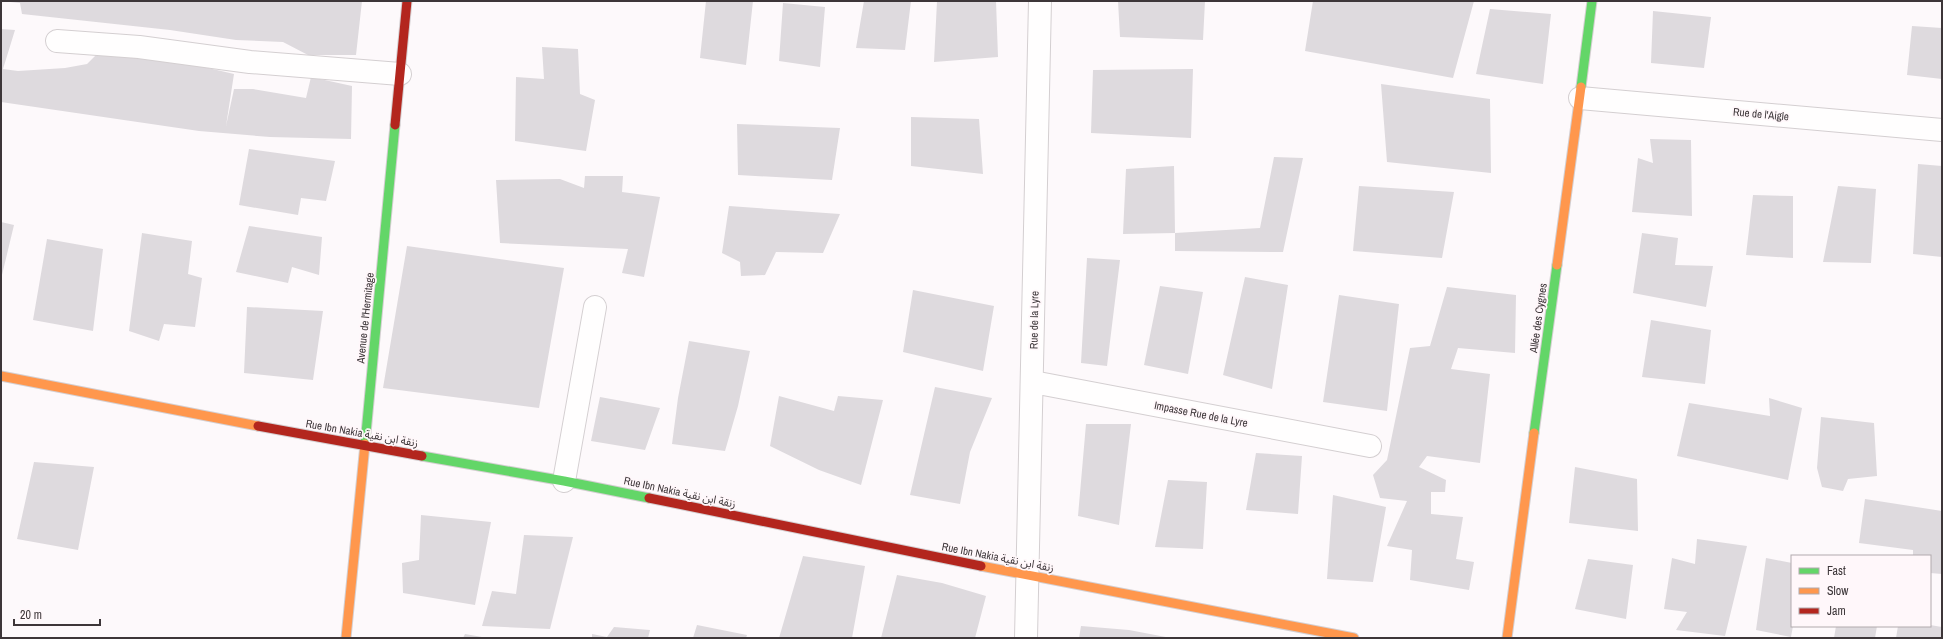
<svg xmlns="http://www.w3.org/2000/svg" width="1943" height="639" viewBox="0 0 1943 639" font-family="'Archivo Narrow','Noto Sans Arabic',sans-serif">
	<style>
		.building { fill: #dedade }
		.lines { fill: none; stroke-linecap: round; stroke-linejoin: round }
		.street-casing { stroke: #d4cfd1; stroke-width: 24 }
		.fast-casing { stroke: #d4cfd1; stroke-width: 11 }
		.slow-casing { stroke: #d4cfd1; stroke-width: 11 }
		.jam-casing { stroke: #d4cfd1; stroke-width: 11 }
		.street { stroke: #fffefe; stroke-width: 22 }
		.fast { stroke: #63d668; stroke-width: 9 }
		.slow { stroke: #ff974d; stroke-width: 9 }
		.jam { stroke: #b3261e; stroke-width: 9 }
		.labels { text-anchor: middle; stroke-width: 3.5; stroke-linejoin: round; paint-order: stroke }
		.street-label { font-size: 11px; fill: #3d3639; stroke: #fff7fa }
	</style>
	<rect width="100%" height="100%" fill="#fdf9fb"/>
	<path class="building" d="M1,1H362L356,55H308L283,42L236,40L170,30L22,14L20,3Z
		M706,1H753L746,65L700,58Z
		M864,1H911L905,50L856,48Z
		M937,1H996L998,57L934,62Z
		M1118,1H1205L1203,40L1120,37Z
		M1313,1H1474L1453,78L1305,51Z
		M783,3L825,7L820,67L779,61Z
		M1490,9L1551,14L1543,84L1476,74Z
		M1653,11L1711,17L1704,68L1651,63Z
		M1912,26L1942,28V79L1907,75Z
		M1,29L15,30L3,69L18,71L65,68L87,64L100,51L204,67L234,74L226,126L234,89H253L306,98L311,77L352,86L351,139L270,137L199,131L1,102Z
		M542,47L578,49L580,94L595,100L586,151L515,141L516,77L544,79Z
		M1193,69L1191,138L1091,133L1093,70Z
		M1381,84L1490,99L1491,173L1387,162Z
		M911,117L979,119L983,174L911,166Z
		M737,124L840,128L832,180L738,175Z
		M1650,139L1691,140L1692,216L1632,212L1638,158L1653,163Z
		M249,149L335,161L326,201L301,198L298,215L239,205Z
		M1274,157L1303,158L1283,252L1175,251V233L1260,228Z
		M1918,164L1942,166V257L1913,254Z
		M1174,166L1175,233L1123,234L1126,169Z
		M585,176H623L622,192L660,197L644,277L622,273L628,249L500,243L496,180L560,179L584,188Z
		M1359,186L1454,192L1442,258L1353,251Z
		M1838,186L1876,189L1871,263L1823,262Z
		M1753,195L1793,196V258L1746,255Z
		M729,206L840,214L823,253L776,252L765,275L741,276L740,262L722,253Z
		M1,222L14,225L2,275H1Z
		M249,226L322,237L319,275L292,267L288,283L236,272Z
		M142,233L192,241L188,274L202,278L195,327L164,324L159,341L129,331Z
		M1642,233L1678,238L1675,265L1713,266L1706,307L1633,293Z
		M47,239L103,249L93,331L33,320Z
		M407,246L564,268L539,408L383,388Z
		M1087,258L1120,260L1107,366L1081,363Z
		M1245,277L1288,285L1272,389L1223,375Z
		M1160,286L1203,292L1188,374L1144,365Z
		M1447,287L1516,295L1515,353L1458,348L1451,369L1490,374L1480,463L1427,456L1419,467L1446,480L1445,492H1431V514L1463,517L1456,559L1474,562L1469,590L1410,580L1412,550L1387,546L1407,501L1380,498L1373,475L1387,460L1410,348L1430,346Z
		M913,290L994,306L983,371L903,352Z
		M1339,295L1399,304L1387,411L1323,402Z
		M247,307L323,311L313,380L244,373Z
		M1651,320L1711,330L1705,384L1642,377Z
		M689,341L750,351L738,406L725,451L672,444L678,398Z
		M935,387L992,398L970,452L960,504L910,495Z
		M779,396L834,411L838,396L883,400L861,485L819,470L770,446Z
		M600,397L660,408L645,450L591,441Z
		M1769,398L1802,408L1788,480L1677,456L1689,403L1770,416Z
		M1821,417L1874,423L1877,476L1848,479L1843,491L1822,487L1817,468Z
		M1086,424H1131L1119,525L1078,516Z
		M1256,453L1302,456L1298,514L1246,510Z
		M34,462L94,467L78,550L17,539Z
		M1575,467L1637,479L1638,531L1569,523Z
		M1168,480L1207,482L1203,549L1155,547Z
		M1333,495L1386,507L1373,582L1327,579Z
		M1865,499L1942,511V574L1930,573V556H1913V550L1859,543Z
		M421,515L491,522L475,605L403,593L402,563L419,560Z
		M524,535L573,537L550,629L482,626L492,591L516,594Z
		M1697,539L1747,546L1725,636L1676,630L1687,612L1664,609L1672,558L1695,564Z
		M803,556L865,566L852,638H779Z
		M1766,558L1792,563L1793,626L1791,637L1756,630Z
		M1588,559L1633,565L1626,619L1575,609Z
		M897,575L942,583L986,596L975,638H881Z
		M697,625L747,635L746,638H693Z
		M1930,625L1942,627V638H1896L1898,626Z
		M1081,626L1129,630L1171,638H1079Z
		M1836,626H1877L1875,638H1834Z
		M614,627L650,630L648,638H592V634L607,637Z
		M465,634L482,637V638H463Z"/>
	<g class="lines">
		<g class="street-casing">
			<path id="street" d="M57,41L139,47L250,62L400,74
				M1580,98L1942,130
				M1033,382L1370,446
				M564,481L595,307
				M1026,638L1040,1"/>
		</g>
		<g class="fast-casing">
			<path id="fast" d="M1581,87L1592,1
				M1534,433L1557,265
				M365,444L395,125
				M422,456L564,481L649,498"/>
		</g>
		<g class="slow-casing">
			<path id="slow" d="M1557,265L1581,87
				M1,376L258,426
				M981,566L1354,638
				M346,638L365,444
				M1507,638L1534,433"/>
		</g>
		<g class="jam-casing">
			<path id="jam" d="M395,125L407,1
				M258,426L422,456
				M649,498L981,566"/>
		</g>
		<use href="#street" class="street"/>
		<use href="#fast" class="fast"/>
		<use href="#slow" class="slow"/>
		<use href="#jam" class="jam"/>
	</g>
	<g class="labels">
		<g class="street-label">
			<text transform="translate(1761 114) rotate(5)" y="4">Rue de l'Aigle</text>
			<text transform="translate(365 318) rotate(-84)" y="4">Avenue de l'Hermitage</text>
			<text transform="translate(1538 318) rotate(-82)" y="4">Allée des Cygnes</text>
			<text transform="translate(1034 320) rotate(-89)" y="4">Rue de la Lyre</text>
			<text transform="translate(1201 414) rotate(11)" y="4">Impasse Rue de la Lyre</text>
			<text transform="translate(362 433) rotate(10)" y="4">Rue Ibn Nakia زنقة ابن نقية</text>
			<text transform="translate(680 492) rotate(12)" y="4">Rue Ibn Nakia زنقة ابن نقية</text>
			<text transform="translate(998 557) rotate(11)" y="4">Rue Ibn Nakia زنقة ابن نقية</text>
		</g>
	</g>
	<rect width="1943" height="639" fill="none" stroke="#3d3639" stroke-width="4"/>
	<rect x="1791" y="555" width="140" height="72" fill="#fff7fa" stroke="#b1aaad"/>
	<rect x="1799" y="568" width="20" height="6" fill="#63d668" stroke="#b1aaad"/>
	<text x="1827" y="575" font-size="12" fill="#3d3639">Fast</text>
	<rect x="1799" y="588" width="20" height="6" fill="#ff974d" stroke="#b1aaad"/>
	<text x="1827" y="595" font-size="12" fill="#3d3639">Slow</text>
	<rect x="1799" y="608" width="20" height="6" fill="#b3261e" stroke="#b1aaad"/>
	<text x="1827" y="615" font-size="12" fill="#3d3639">Jam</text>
	<path d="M14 619v6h86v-6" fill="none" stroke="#3d3639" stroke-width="2"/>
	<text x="20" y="619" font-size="12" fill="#3d3639" stroke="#fff7fa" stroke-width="3" paint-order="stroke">20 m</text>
</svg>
